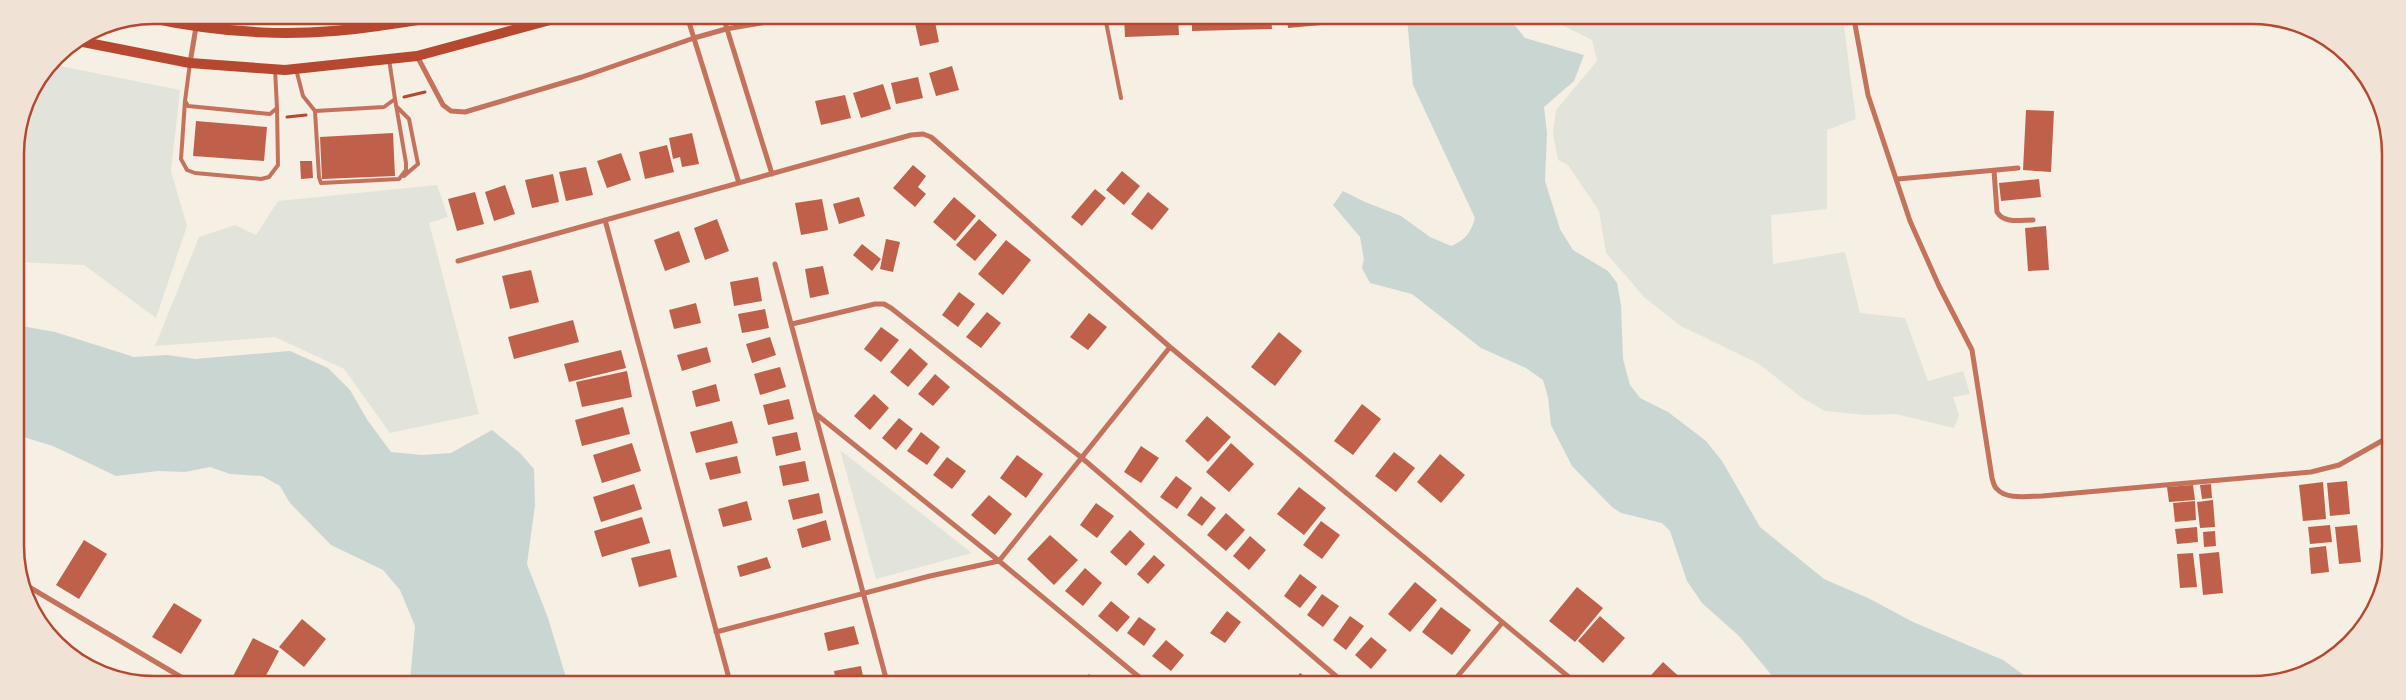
<svg xmlns="http://www.w3.org/2000/svg" width="2406" height="700" viewBox="0 0 2406 700" font-family="'Nunito Sans',sans-serif">
	<style>
		.green { fill: #e2e4dc }
		.water { fill: #c9d6d2 }
		.building { fill: #bf614a }
		.lines { fill: none; stroke-linecap: round; stroke-linejoin: round }
		.path { stroke: #b5482f; stroke-width: 3 }
		.service { stroke: #c5725c; stroke-width: 4 }
		.minor { stroke: #c5725c; stroke-width: 5 }
		.secondary { stroke: #b5482f; stroke-width: 10 }
		.rim { fill: none; stroke: #b5482f; stroke-width: 2.5 }
	</style>
	<rect width="100%" height="100%" fill="#f6efe4"/>
	<path class="green" d="M1548,18L1843,19L1856,119L1827,130V209L1771,215L1773,264L1845,252L1860,313L1905,318L1928,381L1963,371L1970,394L1953,397L1959,415L1954,428L1896,414L1865,415L1825,411L1802,398L1759,364L1681,326L1645,298L1606,253L1599,211L1568,165L1558,160L1553,134L1556,110L1597,61L1592,40Z
		M50,64L180,90L171,171L187,226L156,318L84,265L16,262L15,145L26,101Z
		M437,185L448,217L429,223L479,414L390,433L344,369L275,337L155,346L199,237L235,225L256,235L278,201Z
		M840,450L972,553L876,579Z"/>
	<path class="water" d="M1407,18H1509L1525,38L1584,55L1574,81L1544,107L1547,133L1545,181L1560,229L1573,250L1608,271L1617,283L1621,305L1623,359L1630,385L1640,398L1668,412L1706,441L1722,461L1760,527L1824,579L1868,598L1913,622L2003,660L2036,684H1779L1739,636L1702,603L1687,581L1670,531L1662,523L1621,513L1612,507L1572,466L1551,425L1548,397L1543,380L1526,368L1481,348L1412,294L1370,283L1362,268L1364,259L1360,237L1333,205L1343,191L1365,202L1401,216L1430,237L1451,246C1465,240 1471,233 1475,218L1413,85Z
		M16,325L55,332L134,357L167,355L195,359L290,351L328,368L350,390L368,421L391,452L422,455L451,453L492,430L520,453L534,469L535,505L527,564L548,618L567,681H410L415,626L400,590L383,570L331,545L290,503L280,486L262,476L230,474L210,467L185,472L158,471L116,476L53,446L17,435Z"/>
	<path class="building" d="M927,17H934L939,42L920,46L914,19Z
		M1124,17H1178L1179,35L1125,37Z
		M1192,17H1271L1272,29L1192,31Z
		M1287,17L1342,18L1343,23L1288,28Z
		M952,66L959,90L936,96L929,73Z
		M918,77L923,98L896,104L891,83Z
		M883,84L891,109L861,118L853,93Z
		M845,95L851,118L821,125L815,101Z
		M2026,110L2054,111L2051,172L2023,170Z
		M196,121L267,127L264,161L193,156Z
		M393,133L395,176L322,179L320,137Z
		M692,133L699,164L682,167L680,157L673,159L669,138Z
		M667,145L674,172L645,179L639,152Z
		M621,153L631,180L607,188L597,161Z
		M300,161H312L313,178L301,179Z
		M913,165L926,176L918,187L926,194L915,207L893,188Z
		M586,167L593,195L566,201L559,172Z
		M1122,171L1140,186L1124,205L1106,190Z
		M553,174L559,202L532,208L525,180Z
		M2039,179L2041,197L2001,201L1999,183Z
		M505,185L515,214L494,221L485,192Z
		M1095,189L1106,198L1082,226L1071,217Z
		M475,192L484,224L457,231L448,199Z
		M1148,192L1169,209L1152,230L1131,214Z
		M859,197L865,216L839,224L833,204Z
		M954,197L976,216L955,241L933,222Z
		M822,199L828,230L801,235L795,203Z
		M717,219L729,251L705,260L694,228Z
		M979,219L997,235L975,261L956,245Z
		M2046,226L2049,270L2028,271L2025,228Z
		M679,231L690,262L665,271L654,240Z
		M886,239L900,242L893,272L880,269Z
		M1006,240L1031,260L1003,295L978,274Z
		M862,244L881,259L872,271L853,255Z
		M823,266L829,294L810,298L805,269Z
		M531,270L539,302L510,309L502,276Z
		M758,277L762,301L734,306L730,282Z
		M959,292L975,304L958,327L942,315Z
		M696,303L701,323L674,329L669,310Z
		M765,309L769,328L742,333L738,314Z
		M987,312L1001,323L981,348L966,337Z
		M1089,313L1107,327L1088,350L1070,337Z
		M573,320L579,342L514,359L508,337Z
		M881,327L899,340L881,362L864,349Z
		M1279,332L1302,351L1275,386L1251,367Z
		M770,337L776,355L752,363L746,344Z
		M707,347L711,362L682,371L677,355Z
		M910,348L928,364L908,387L890,372Z
		M621,350L626,368L569,382L564,364Z
		M780,367L786,387L760,395L754,374Z
		M627,371L632,397L582,407L576,382Z
		M935,374L950,387L933,406L918,394Z
		M716,384L720,401L696,407L692,391Z
		M874,394L889,408L870,430L854,416Z
		M789,399L794,419L768,425L763,405Z
		M1362,404L1381,419L1353,455L1334,441Z
		M623,407L630,434L582,446L575,420Z
		M1207,416L1231,437L1208,462L1185,441Z
		M899,418L913,429L896,450L882,438Z
		M732,421L738,443L696,453L690,432Z
		M797,432L801,450L776,456L772,437Z
		M921,432L940,447L927,465L907,451Z
		M632,443L641,471L602,483L593,455Z
		M1231,443L1254,464L1229,492L1206,472Z
		M1141,446L1159,458L1141,483L1124,472Z
		M1394,452L1415,468L1396,492L1375,476Z
		M1440,454L1465,475L1441,503L1417,482Z
		M1017,455L1043,474L1026,498L1000,478Z
		M737,456L741,473L710,480L705,463Z
		M947,457L966,471L952,489L933,475Z
		M805,461L809,481L783,486L779,466Z
		M1176,476L1192,488L1177,509L1160,497Z
		M2347,481L2350,514L2330,516L2327,483Z
		M2323,482L2326,519L2303,521L2299,485Z
		M634,484L642,509L601,522L593,497Z
		M2211,484L2212,498L2202,499L2200,485Z
		M2193,485L2195,500L2169,502L2167,487Z
		M1299,487L1326,508L1304,535L1277,514Z
		M819,493L823,513L793,520L788,500Z
		M989,495L1012,514L995,535L971,515Z
		M1201,496L1216,508L1202,526L1187,515Z
		M2213,500L2215,527L2200,528L2197,502Z
		M747,501L752,520L723,527L718,509Z
		M2195,501L2196,520L2175,522L2173,503Z
		M1096,503L1114,516L1097,538L1080,525Z
		M1226,513L1245,530L1226,551L1207,535Z
		M642,517L650,543L602,557L594,531Z
		M826,520L831,540L802,548L797,529Z
		M1321,521L1340,535L1322,559L1303,545Z
		M2330,525L2332,542L2310,544L2308,527Z
		M2357,525L2361,562L2339,564L2335,527Z
		M2197,527L2198,542L2177,544L2175,529Z
		M1130,530L1145,544L1126,566L1110,552Z
		M2215,531L2216,546L2204,547L2203,532Z
		M1050,535L1078,560L1054,585L1027,559Z
		M1250,536L1266,550L1249,570L1233,556Z
		M84,540L107,554L79,599L56,585Z
		M2326,546L2329,572L2311,574L2309,548Z
		M670,549L677,577L639,587L631,558Z
		M2219,552L2223,593L2203,595L2199,554Z
		M2193,553L2197,587L2180,588L2177,554Z
		M1154,555L1165,565L1148,584L1137,574Z
		M767,557L771,568L740,577L737,566Z
		M1085,568L1102,583L1083,606L1065,591Z
		M1300,574L1317,587L1300,608L1284,596Z
		M1415,582L1437,600L1410,632L1388,614Z
		M1577,587L1603,608L1575,642L1549,621Z
		M1322,594L1339,606L1323,627L1307,615Z
		M1111,601L1130,617L1117,632L1098,616Z
		M174,603L202,620L181,654L152,637Z
		M1441,607L1471,630L1452,655L1422,632Z
		M1227,611L1241,622L1225,643L1210,633Z
		M1350,616L1364,626L1346,650L1333,640Z
		M1600,616L1625,638L1603,663L1578,641Z
		M1139,617L1156,629L1144,646L1127,633Z
		M302,619L326,639L304,667L279,647Z
		M854,626L859,644L828,651L824,633Z
		M1371,637L1387,650L1371,669L1355,655Z
		M253,638L279,651L263,681H238L232,678Z
		M1166,640L1184,655L1171,671L1152,656Z
		M1663,662L1685,682L1684,684L1644,683Z
		M861,666L864,682H836L834,671Z
		M1300,673L1314,683H1293Z
		M1089,674L1099,682H1081Z
		M1215,676L1223,683H1209Z"/>
	<g class="lines">
		<path class="path" d="M404,97L425,92
			M287,117L306,115"/>
		<path class="service" d="M352,15L355,27
			M1105,17L1121,98
			M190,63L185,101L188,106L270,114L277,108L275,69
			M296,69L303,96L315,111L384,107L395,99L389,59
			M185,101L181,159L187,170L195,173L261,179L269,177L278,165L277,108
			M396,106L409,119L418,164L404,176
			M315,111L319,177L321,183L399,179L406,170V163L395,99"/>
		<path class="minor" d="M687,16L739,183
			M723,16L772,174
			M1854,19L1868,95L1910,221L1939,286L1972,350L1992,478C1993,481 1994,487 1997,489C2006,500 2029,496 2042,496L2311,472L2339,465L2387,438
			M417,56L443,105L451,111L465,112L582,77L694,38L726,29L801,16
			M190,63L198,15
			M1994,171L1997,212C2004,224 2021,220 2033,220
			M1898,179L2018,168
			M605,220L730,682
			M458,261L911,135L923,134L931,137L1170,347L1576,683
			M775,264L887,682
			M792,324L875,304H884L891,308L1082,458L1344,683
			M816,414L999,561L1145,682
			M24,584L186,680
			M716,632L930,576L999,561L1170,347
			M1452,683L1502,623"/>
		<path class="secondary" d="M146,17C226,34 297,38 378,26C398,23 418,21 438,16
			M78,41L190,63L285,70L417,56L565,16"/>
	</g>
	<path d="M0 0H2406V700H0ZM154 24H2252A130 130 0 0 1 2382 154V546A130 130 0 0 1 2252 676H154A130 130 0 0 1 24 546V154A130 130 0 0 1 154 24Z" fill="#f1e2d6" fill-rule="evenodd"/>
	<path class="rim" d="M154 24H2252A130 130 0 0 1 2382 154V546A130 130 0 0 1 2252 676H154A130 130 0 0 1 24 546V154A130 130 0 0 1 154 24Z"/>
</svg>
